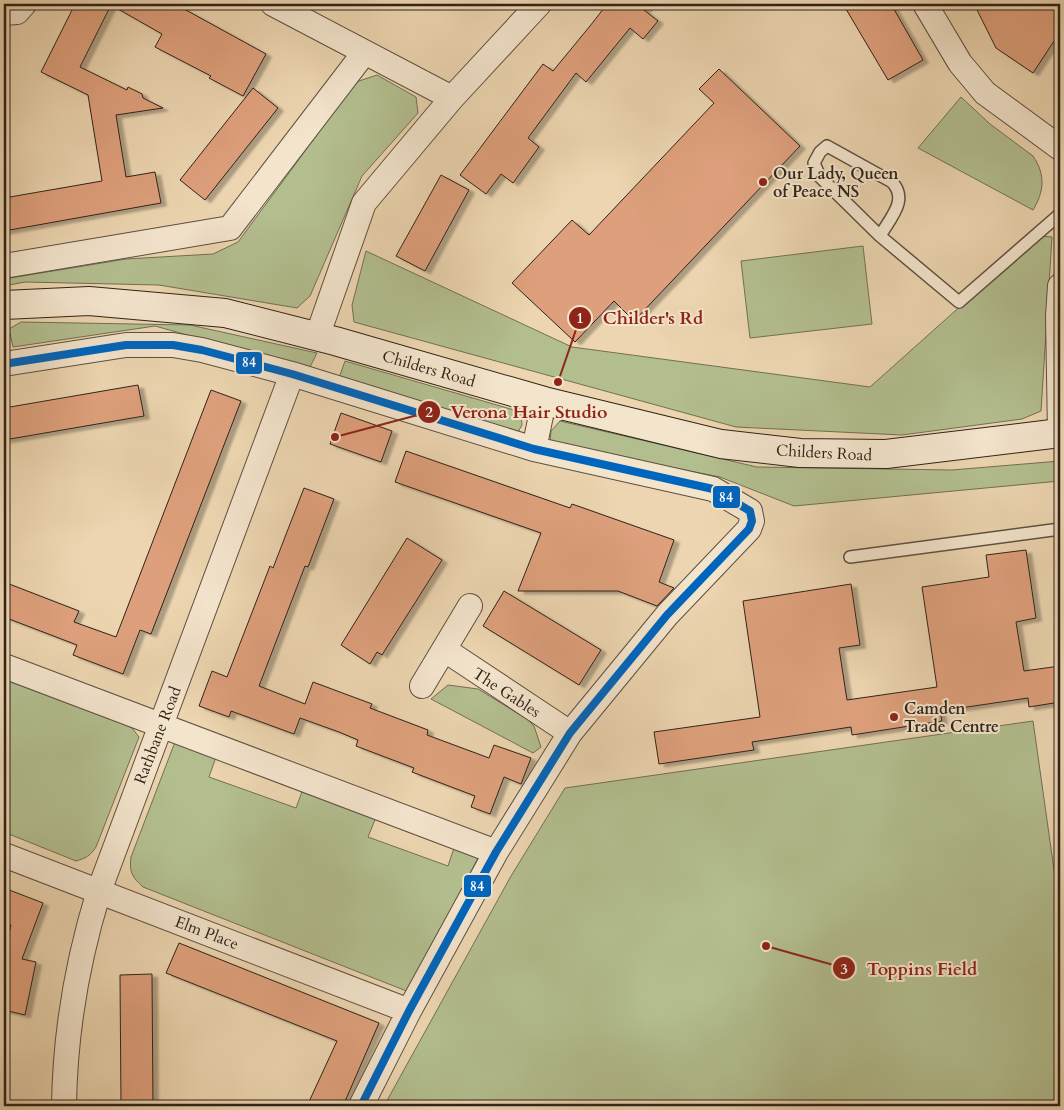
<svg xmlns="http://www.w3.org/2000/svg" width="1064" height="1110" viewBox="0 0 1064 1110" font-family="Cardo,serif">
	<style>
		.green { fill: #b3be8f; stroke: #717054 }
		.building { fill: #dea07b; stroke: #2f231a; filter: url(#shadow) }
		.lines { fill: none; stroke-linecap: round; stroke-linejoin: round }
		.service-casing { stroke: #5e5040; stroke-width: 14 }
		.minor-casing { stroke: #5e5040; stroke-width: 26 }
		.secondary-casing { stroke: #2f231a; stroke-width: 30 }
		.service { stroke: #f3e4cc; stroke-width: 11 }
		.minor { stroke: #f3e4cc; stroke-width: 24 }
		.secondary { stroke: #f3e4cc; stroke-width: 28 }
		.bus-1-casing { stroke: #f3e4cc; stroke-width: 11 }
		.bus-1 { stroke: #0065bd; stroke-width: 8 }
		.poi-dot { fill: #8f2418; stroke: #f3e4cc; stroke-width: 2 }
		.labels { text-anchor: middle; stroke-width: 4; stroke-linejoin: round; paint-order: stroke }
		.poi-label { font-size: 16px; font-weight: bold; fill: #2f231a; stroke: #f3e4cc; text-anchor: start }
		.street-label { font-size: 16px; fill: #2f231a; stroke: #f3e4cc }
		.leader { fill: none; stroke: #8f2418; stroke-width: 2 }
		.callout-dot { fill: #8f2418; stroke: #f3e4cc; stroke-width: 2 }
		.mark-label { font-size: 15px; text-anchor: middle; font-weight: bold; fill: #fff }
		.callout-label { font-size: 18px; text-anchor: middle; font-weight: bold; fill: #8f2418; stroke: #f3e4cc; stroke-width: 4; stroke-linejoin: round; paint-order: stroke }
		.line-badge { stroke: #f3e4cc; stroke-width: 2 }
		.badge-label { font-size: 14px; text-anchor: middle; font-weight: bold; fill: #fff }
	</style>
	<defs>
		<filter id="shadow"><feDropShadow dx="5.5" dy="3" stdDeviation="1" flood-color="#0004"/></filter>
	</defs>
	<rect width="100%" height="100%" fill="#ecd5b0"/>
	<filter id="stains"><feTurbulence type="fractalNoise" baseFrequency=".004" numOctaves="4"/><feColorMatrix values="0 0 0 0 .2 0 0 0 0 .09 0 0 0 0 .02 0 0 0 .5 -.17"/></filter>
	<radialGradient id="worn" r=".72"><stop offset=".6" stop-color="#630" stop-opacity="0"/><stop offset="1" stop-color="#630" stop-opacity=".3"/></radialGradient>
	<path class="green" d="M377,75L416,97L418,113L362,176L310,296L297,308L159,285L25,282L4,286V279L126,259L213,254L238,242L356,82Z
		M961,97L990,124L1033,156C1046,175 1044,192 1033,210L918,148Z
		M1039,236L1052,237L1041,411L1022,419L902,435L736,427L354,322L352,305L366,251L572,347L870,387Z
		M863,246L872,324L750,338L741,261Z
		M21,322L190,325L317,353L309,369L155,326L13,347L9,329Z
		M345,361L521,412L522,425L517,434L339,378Z
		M560,421L757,467L952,470L1060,461V481L794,506L720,477L550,443L551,431Z
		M4,678L113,719L132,728L139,737L96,847C90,856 86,858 76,861L4,832Z
		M448,685L478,689L527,719L534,726L541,747L533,753L431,699Z
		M1033,721L1060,912V1106H384L511,876L565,788Z
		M175,742L216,757L209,777L296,808L303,789L376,817L368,837L448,866L455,845L478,858L409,992L143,887C132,877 129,872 131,857Z"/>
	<path class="building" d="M75,4H175L266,54L243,96L209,78L211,76L155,47L162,34L111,5L80,67L127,90L128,87L142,94L143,98L163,108L116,115L126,177L155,172L161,203L4,231V198L102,181L88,95L41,72Z
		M599,4H649L644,10L658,21L643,39L630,28L586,82L576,73L528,138L539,147L513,183L501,174L486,194L460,175L543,64L553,71L590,26L604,8Z
		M843,4H891L923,60L888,80Z
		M974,4H1060V32L1033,73L996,48Z
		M719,69L800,146L634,321L614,301L575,342L512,283L572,220L589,235L714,103L699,89Z
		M253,88L278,108L205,200L180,180Z
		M441,175L469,190L425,271L396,256Z
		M138,385L144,416L4,440V408Z
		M211,390L241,401L151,634L140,630L123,674L73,655L77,645L4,617V582L79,611L74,622L116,637Z
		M341,413L392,431L381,462L330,444Z
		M406,451L570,508L572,504L674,540L659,582L674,588L657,606L618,591H518L541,533L395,482Z
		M304,488L334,499L308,567L305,566L259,686L305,704L313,682L372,704L370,708L428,730L427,735L489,758L494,745L531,758L521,784L504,777L490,814L471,807L475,796L412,772L414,768L356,746L358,740L339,732L300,718L294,734L231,711L229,717L199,706L212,671L227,677L270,566L273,568Z
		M407,538L442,560L382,655L377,652L370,664L341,645Z
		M1026,550L1036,618L1016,622L1024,671L1060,666V702L1029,707L1028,698L940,711L942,721L852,735L851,727L752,742L754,750L659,764L654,732L760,717L743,601L851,584L860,645L839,648L847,700L937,687L922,587L989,577L986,555Z
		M504,591L601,650L579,685L483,626Z
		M4,888L43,903L22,959L36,962L25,1015L4,1010V955L11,925L4,923Z
		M179,943L379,1023L343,1106H307L337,1041L166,973Z
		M152,974L153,1106H121L120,975Z"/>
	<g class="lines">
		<g class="service-casing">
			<path id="service" d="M880,236C890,218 909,200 892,182L827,146L820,152L814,163L820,177L880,236L959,302L1060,214
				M850,557L1060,529"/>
		</g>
		<g class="minor-casing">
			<path id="minor" d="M273,4L452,98
				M925,4L960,63L985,93L1060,148
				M4,13L17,12L24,4
				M4,266L230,228L364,53
				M317,337L364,203L452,98L539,4
				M4,364L126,345H173L202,350L292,374L534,449L713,489L750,511L752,521L749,529L667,615L570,733L496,852L409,1011L361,1106
				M1060,433L1058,316L1060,286
				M534,449L544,401
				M445,650L570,733
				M4,666L496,852
				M422,686L470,606
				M4,855L409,1011
				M64,1106C65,1032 77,962 99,891L292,374"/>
		</g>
		<g class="secondary-casing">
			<path id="secondary" d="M4,305L89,301L225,313L335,341L544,401L721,444L800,453L886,454L1060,433"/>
		</g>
		<use href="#service" class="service"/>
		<use href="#minor" class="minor"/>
		<use href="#secondary" class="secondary"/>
		<g class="bus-1-casing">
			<path id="bus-1" d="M4,364L126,345H173L202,350L292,374L534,449L713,489L750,511L752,521L749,529L667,615L570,733L496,852L409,1011L361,1106"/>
		</g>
		<use href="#bus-1" class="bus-1"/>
	</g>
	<g class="poi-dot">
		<circle cx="763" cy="182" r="5"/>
		<circle cx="894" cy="717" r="5"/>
	</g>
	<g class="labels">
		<g class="poi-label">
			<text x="773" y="179">Our Lady, Queen<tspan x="773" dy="18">of Peace NS</tspan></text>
			<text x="904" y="714">Camden<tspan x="904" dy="18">Trade Centre</tspan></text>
		</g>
		<g class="street-label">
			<text transform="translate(429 368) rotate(16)" y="6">Childers Road</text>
			<text transform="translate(824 452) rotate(3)" y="6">Childers Road</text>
			<text transform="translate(507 692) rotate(33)" y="6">The Gables</text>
			<text transform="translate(157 735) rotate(-69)" y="6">Rathbane Road</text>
			<text transform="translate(207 932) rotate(21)" y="6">Elm Place</text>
		</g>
	</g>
	<path class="leader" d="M558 382L580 318M335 437L429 412M766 946L844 968"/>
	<g class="callout-dot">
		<circle cx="558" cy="382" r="5"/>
		<circle cx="335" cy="437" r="5"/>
		<circle cx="766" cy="946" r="5"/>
		<circle cx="580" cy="318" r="12"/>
		<circle cx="429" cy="412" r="12"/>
		<circle cx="844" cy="968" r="12"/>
	</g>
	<g class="mark-label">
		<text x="580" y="323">1</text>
		<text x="429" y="417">2</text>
		<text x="844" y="974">3</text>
	</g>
	<g class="callout-label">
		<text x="653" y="324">Childer's Rd</text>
		<text x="529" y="418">Verona Hair Studio</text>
		<text x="922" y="975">Toppins Field</text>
	</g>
	<g class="line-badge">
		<rect x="235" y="351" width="28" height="24" rx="5" fill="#0065bd"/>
		<rect x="712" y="485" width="29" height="24" rx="5" fill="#0065bd"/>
		<rect x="463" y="874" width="29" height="24" rx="5" fill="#0065bd"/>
	</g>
	<g class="badge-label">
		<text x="249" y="367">84</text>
		<text x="726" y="502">84</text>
		<text x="477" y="891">84</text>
	</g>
	<rect width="1064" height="1110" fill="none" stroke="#ecd5b0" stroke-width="20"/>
	<rect x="5" y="5" width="1054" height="1100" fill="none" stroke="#2f231a" stroke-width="2.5"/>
	<rect x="10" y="10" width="1044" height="1090" fill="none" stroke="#2f231a"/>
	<rect width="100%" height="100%" filter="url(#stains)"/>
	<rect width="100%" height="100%" fill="url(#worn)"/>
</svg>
